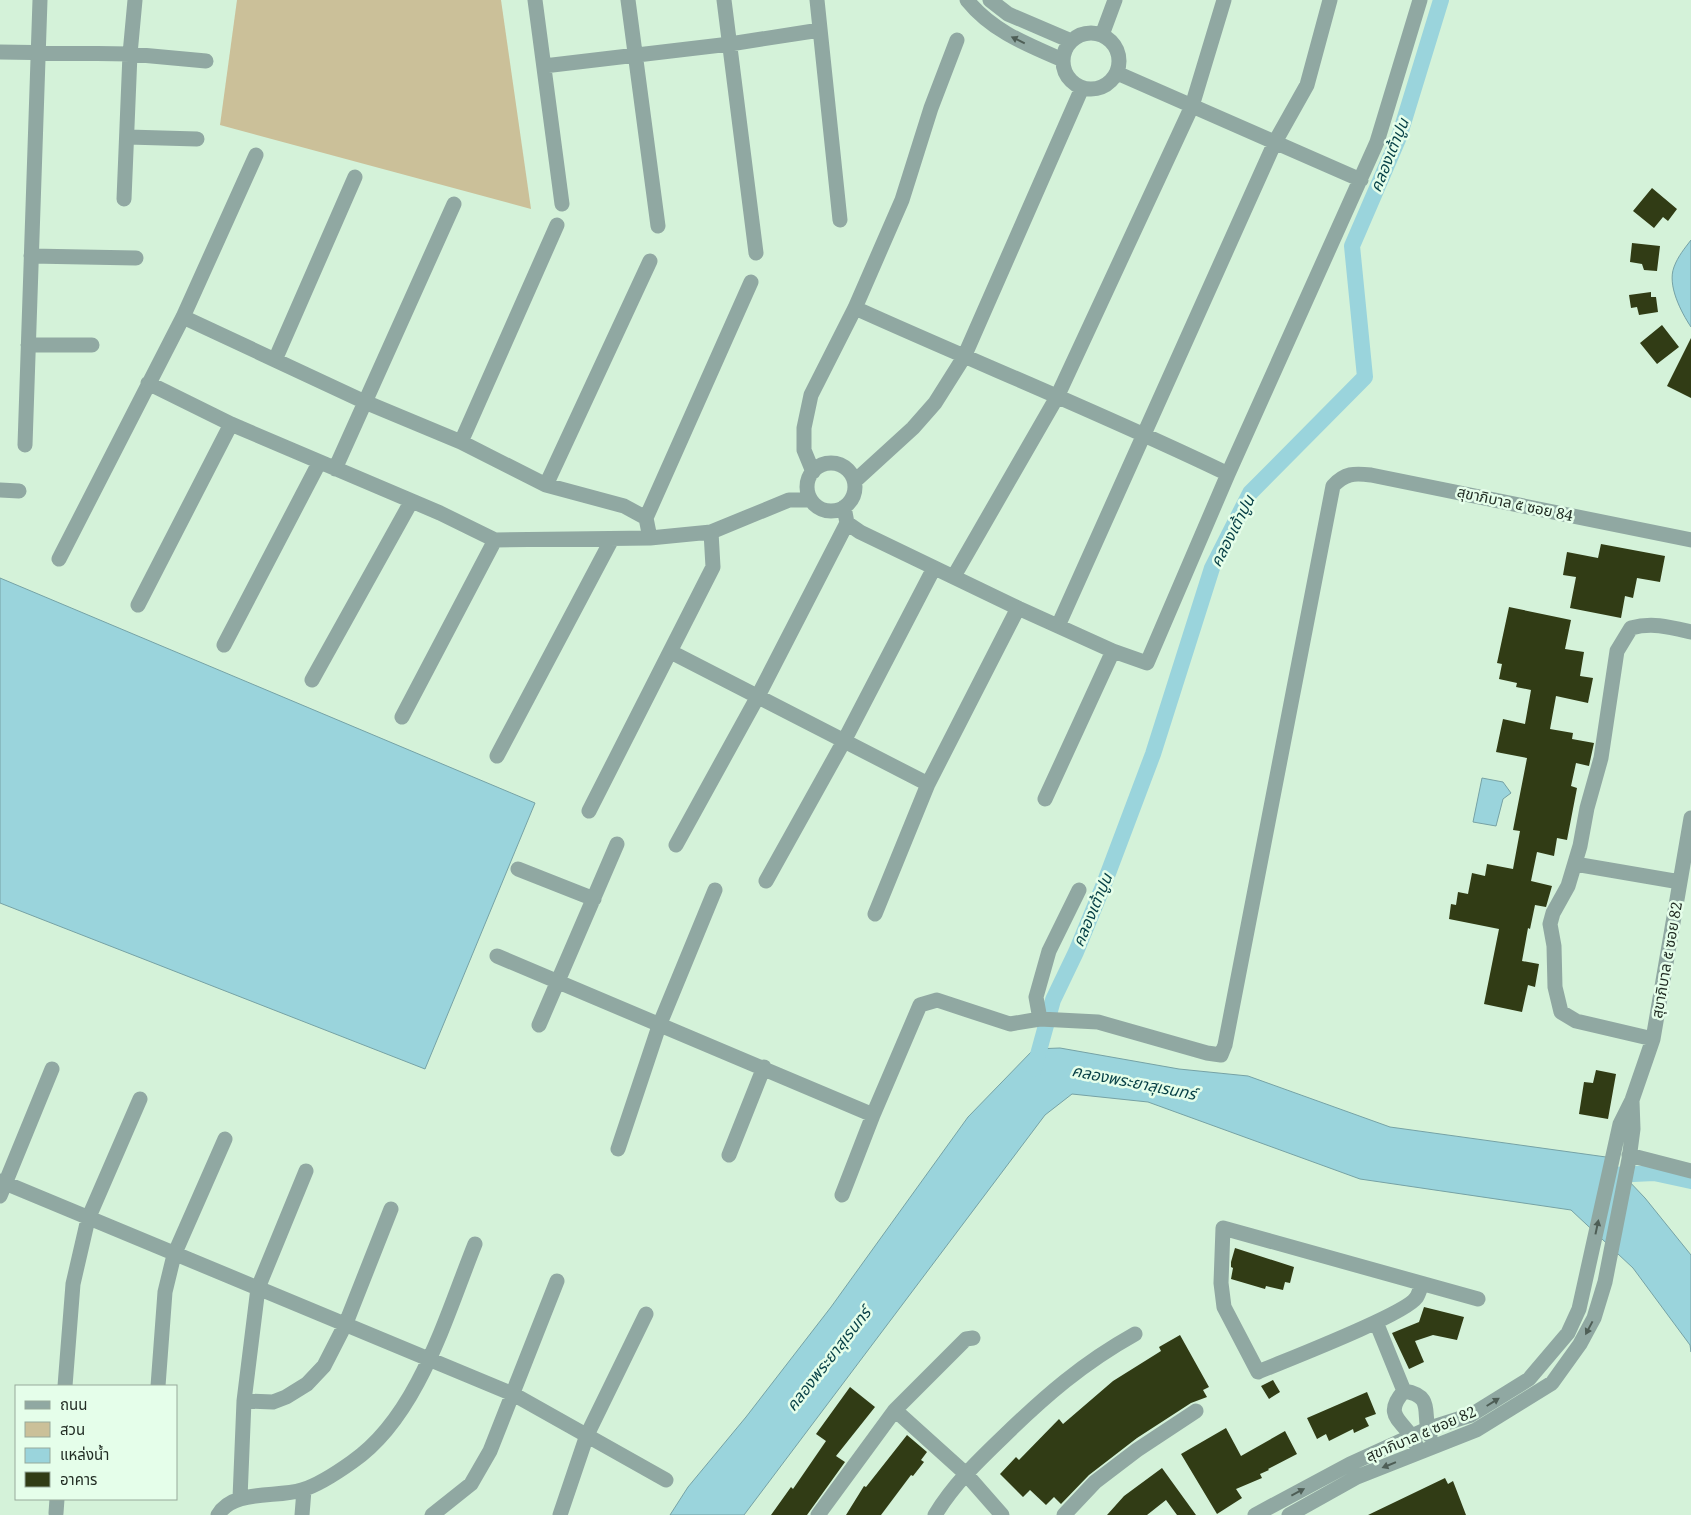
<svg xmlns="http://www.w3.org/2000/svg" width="1691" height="1515" viewBox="0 0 1691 1515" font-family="'Noto Serif','Noto Sans Thai',serif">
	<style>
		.green { fill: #cbc099 }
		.water { fill: #9ad4dc; stroke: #76a2a5 }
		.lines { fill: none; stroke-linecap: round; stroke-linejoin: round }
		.canal { stroke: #9ad4dc; stroke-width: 16 }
		.building { fill: #313c15 }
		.minor { stroke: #90a8a2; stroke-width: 15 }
		.oneway { fill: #4e5e56 }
		.labels { text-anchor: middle; stroke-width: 5; stroke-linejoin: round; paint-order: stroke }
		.street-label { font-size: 15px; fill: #222d24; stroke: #e5feea }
		.water-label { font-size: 16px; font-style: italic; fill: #063f45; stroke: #e5feea }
	</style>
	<rect width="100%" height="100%" fill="#d4f2d9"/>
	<path class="green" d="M237,0H501L531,209L220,125Z"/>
	<path class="water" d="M1691,240V327C1681,312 1667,285 1674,267C1678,256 1685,248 1691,240Z
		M0,578L535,803L425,1069L0,903Z
		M1482,778L1503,782L1511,793L1503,799L1496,826L1473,822Z
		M1060,1048L1179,1069L1248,1076L1390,1127L1606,1157L1645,1198L1691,1255V1352L1690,1345L1633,1268L1571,1210L1360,1179L1148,1102L1072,1094L1045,1115L744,1515H670L688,1487L746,1417L831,1307L968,1117L1034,1049Z"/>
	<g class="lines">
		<path class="canal" d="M1034,1069L1053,1000L1076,952L1104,884L1153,754L1212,568L1250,493L1365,377L1352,246L1399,137L1441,0
			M1612,1175L1654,1173L1691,1181"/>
	</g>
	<path class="building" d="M1652,188L1677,209L1668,221L1663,217L1654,228L1633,211Z
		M1632,243L1660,246L1657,271L1644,270L1642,264L1630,262Z
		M1651,292V297H1656L1658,312L1639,315L1637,307L1631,308L1629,295Z
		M1662,325L1679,347L1657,364L1640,343Z
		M1691,338V398L1667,386Z
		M1601,544L1665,556L1660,582L1637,578L1633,598L1625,596L1621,618L1570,608L1576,577L1563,575L1567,552L1598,558Z
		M1509,607L1571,620L1565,649L1584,652L1580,676L1593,678L1588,703L1556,696L1550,729L1573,733L1572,739L1594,743L1589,766L1576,763L1571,786L1577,788L1567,840L1557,838L1554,856L1537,852L1531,881L1552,886L1546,907L1535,905L1530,929L1528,928L1522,961L1539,964L1535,987L1528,985L1522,1012L1484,1004L1499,929L1449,919L1451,904L1456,905L1458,892L1468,894L1472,873L1485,876L1487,864L1513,869L1520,831L1513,830L1527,758L1496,752L1503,719L1525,724L1531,690L1516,687L1517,683L1499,679L1502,664L1497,663Z
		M1596,1070L1616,1074L1608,1119L1579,1114L1584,1082L1593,1083Z
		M1235,1248L1294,1267L1290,1283L1285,1282L1283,1290L1266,1286L1265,1289L1231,1279L1233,1268L1231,1267V1262Z
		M1424,1307L1464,1317L1457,1340L1433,1335L1415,1341L1424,1362L1409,1369L1392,1333L1419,1322Z
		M1180,1335L1209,1387L1203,1390L1207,1397L1191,1403L1137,1438L1089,1475L1061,1504L1054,1497L1046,1505L1030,1490L1023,1497L1000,1474L1016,1457L1019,1460L1059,1419L1063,1424L1113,1381L1161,1351L1159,1347Z
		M1273,1380L1280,1392L1269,1399L1261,1386Z
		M850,1387L875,1407L836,1456L845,1462L807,1515H771L791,1487L793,1489L826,1441L816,1434Z
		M1367,1392L1376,1414L1365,1418L1369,1426L1354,1433L1353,1429L1329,1441L1326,1434L1317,1439L1307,1418Z
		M1226,1428L1241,1456L1285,1431L1297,1454L1268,1469L1269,1470L1260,1474L1262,1478L1236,1489L1242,1498L1217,1514L1181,1454Z
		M907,1435L927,1452L921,1460L924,1462L913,1476L911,1475L881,1515H846L864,1486L866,1487Z
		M1162,1468L1196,1515H1177L1166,1500L1147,1515H1107L1124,1496Z
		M1445,1478L1448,1484L1453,1481L1466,1515H1368Z"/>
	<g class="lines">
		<path class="minor" d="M535,0L562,204
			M628,0L658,226
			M724,0L756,253
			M817,0L840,220
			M967,0C992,31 1026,44 1063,60
			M990,0L1008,14L1071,41
			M1063 61a28 28 0 1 1 56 0a28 28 0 1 1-56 0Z
			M1102,35L1115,0
			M0,52L130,54L206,61
			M544,66L730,44L820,30
			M1117,73L1361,180
			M128,137L197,139
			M124,199L130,54L135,0
			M31,256L136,258
			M855,308C979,364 1106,415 1228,474
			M183,317L365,402L461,442L546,485L624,506L646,518L650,538L711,532L789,500H811
			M28,345H92
			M275,360L355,177
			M148,383L231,424L440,513L495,540L650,538
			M461,442L557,225
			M25,445L40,0
			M807 487a24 24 0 1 1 48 0a24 24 0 1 1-48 0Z
			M335,469L454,204
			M813,472L804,450V428L811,395L855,308L902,200L931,108L957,40
			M855,481L913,428L935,403L964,357L1082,88
			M546,485L650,261
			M0,490L19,491
			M844,507L847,523L860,532L1018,608L1113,651L1147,663L1228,474L1377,142L1420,0
			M646,518L751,282
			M59,559L183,317L256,155
			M954,576L1057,397L1192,106L1224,0
			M138,605L231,424
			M1058,626L1275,142L1307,85L1330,0
			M224,645L319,463
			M671,652L928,784L1018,608
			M312,680L411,502
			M402,717L495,540
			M497,756L612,539
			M1045,799L1113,651
			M589,811L713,567L711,532
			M676,845L758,696L847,523
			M1575,864L1680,882
			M518,869L594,899
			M766,881L844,741L934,568
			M875,914L928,784
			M497,956L873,1115
			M1040,1019L1036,997L1049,951L1079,890
			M539,1025L617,844
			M1653,1039L1576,1021L1561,1012L1555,987L1554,946L1550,924L1553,913L1568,886L1580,846L1587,808L1601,758L1617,651L1631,628C1652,622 1670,627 1691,632
			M618,1149L659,1026L715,890
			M729,1155L764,1067
			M1629,1155L1691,1171
			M0,1181L513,1394L666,1480
			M842,1195L873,1115L920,1005L937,1000L1010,1024L1040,1019L1098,1022L1207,1053L1221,1055L1225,1045L1333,486C1345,473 1354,473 1371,475L1691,540
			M0,1196L52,1069
			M1422,1284C1420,1288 1419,1294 1416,1298C1404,1315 1284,1361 1258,1372L1224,1307L1221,1283L1223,1228L1478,1299
			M1376,1322L1404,1391
			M65,1386L73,1284L88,1219L140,1099
			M158,1386L165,1292L174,1255L225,1139
			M1404,1391C1380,1418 1407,1421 1416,1445
			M1404,1391C1436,1396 1421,1415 1430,1436
			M244,1401L273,1402L286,1397L307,1384L324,1366L346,1323L391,1209
			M895,1410L966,1474L1002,1515
			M240,1498L244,1401L258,1288L306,1171
			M56,1513L57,1499
			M218,1515C233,1489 276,1498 302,1490C318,1485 338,1472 352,1462C418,1417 446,1316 475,1244
			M302,1515L304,1490
			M432,1515L471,1484L490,1451L557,1281
			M560,1515L587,1435L646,1314
			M818,1515L895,1410L966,1339L973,1338
			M935,1515C953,1485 978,1461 1003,1437C1045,1396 1083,1363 1135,1334
			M1064,1515L1095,1482L1137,1450L1196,1411
			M1255,1515L1350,1464L1427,1429L1471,1415L1529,1379L1568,1333L1579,1309L1620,1124L1632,1100L1653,1039L1691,818
			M1289,1515L1357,1477L1476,1430L1552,1383L1580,1344L1594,1318L1605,1282L1629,1159L1633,1129L1632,1101"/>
	</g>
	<defs><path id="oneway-solid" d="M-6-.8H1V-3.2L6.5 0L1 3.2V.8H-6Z" transform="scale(1.25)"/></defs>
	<g class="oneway">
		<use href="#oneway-solid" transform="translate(1018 40) rotate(-154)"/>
		<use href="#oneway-solid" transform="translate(1597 1227) rotate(-78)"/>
		<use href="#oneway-solid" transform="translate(1589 1328) rotate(118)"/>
		<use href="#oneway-solid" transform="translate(1493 1402) rotate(-32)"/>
		<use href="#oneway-solid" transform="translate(1389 1465) rotate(158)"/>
		<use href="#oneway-solid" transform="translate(1298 1492) rotate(-28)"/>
	</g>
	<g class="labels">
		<g class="street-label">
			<text transform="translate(1515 504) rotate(12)" y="5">สุขาภิบาล ๕ ซอย 84</text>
			<text transform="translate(1667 960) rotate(-80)" y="5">สุขาภิบาล ๕ ซอย 82</text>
			<text transform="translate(1421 1434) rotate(-23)" y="5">สุขาภิบาล ๕ ซอย 82</text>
		</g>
		<g class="water-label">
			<text transform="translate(1389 155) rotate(-68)" y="6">คลองเต้าปูน</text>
			<text transform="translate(1232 531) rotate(-63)" y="6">คลองเต้าปูน</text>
			<text transform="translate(1092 910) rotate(-67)" y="6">คลองเต้าปูน</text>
			<text transform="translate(1134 1082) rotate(11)" y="6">คลองพระยาสุเรนทร์</text>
			<text transform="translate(828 1359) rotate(-52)" y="6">คลองพระยาสุเรนทร์</text>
		</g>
	</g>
	<rect x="15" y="1385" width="162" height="115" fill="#e5feea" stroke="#97aa9b"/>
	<rect x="25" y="1401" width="25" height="8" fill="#90a8a2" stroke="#97aa9b"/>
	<text x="60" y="1410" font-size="15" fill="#222d24">ถนน</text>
	<rect x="25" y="1422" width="25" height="15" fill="#cbc099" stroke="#97aa9b"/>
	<text x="60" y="1435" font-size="15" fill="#222d24">สวน</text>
	<rect x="25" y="1448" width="25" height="15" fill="#9ad4dc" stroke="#97aa9b"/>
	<text x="60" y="1460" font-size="15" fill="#222d24">แหล่งน้ำ</text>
	<rect x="25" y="1472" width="25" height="15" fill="#313c15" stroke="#97aa9b"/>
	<text x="60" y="1485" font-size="15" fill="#222d24">อาคาร</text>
</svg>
